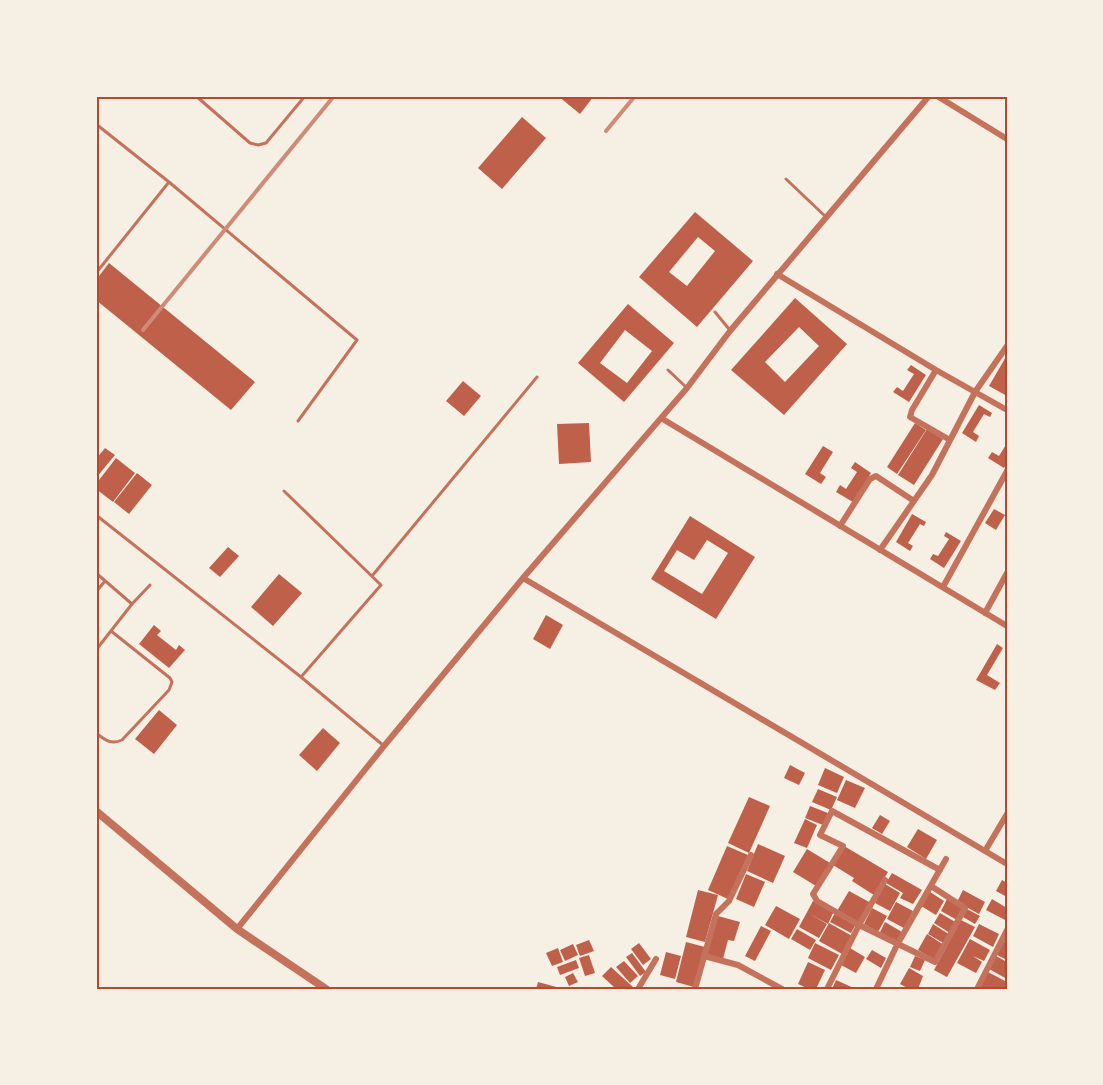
<svg xmlns="http://www.w3.org/2000/svg" width="1103" height="1085" viewBox="0 0 1103 1085" font-family="Helvetica,sans-serif">
	<style>
		.building { fill: #bf614a; fill-rule: evenodd }
		.lines { fill: none; stroke-linecap: round; stroke-linejoin: round }
		.service { stroke: #c5725c; stroke-width: 3 }
		.minor { stroke: #c5725c; stroke-width: 6 }
		.tertiary { stroke: #c5725c; stroke-width: 8 }
		.rail { stroke: #cf8b77; stroke-width: 4 }
		.neatline { fill: none; stroke: #b5482f; stroke-width: 2 }
	</style>
	<rect width="100%" height="100%" fill="#f6efe4"/>
	<path class="building" d="M558,96H594L580,114Z
		M522,117L546,138L502,189L478,168Z
		M695,212L753,261L697,327L639,277ZM698,237L715,251L687,286L669,272Z
		M109,263L255,382L231,410L96,300V280Z
		M795,298L847,344L784,415L731,370ZM799,327L819,346L785,382L765,362Z
		M628,304L674,343L624,402L578,363ZM625,330L652,351L627,383L600,363Z
		M1007,355V396L989,386Z
		M911,365L926,375L909,402L893,392L897,387L903,391L914,374L907,370Z
		M463,381L481,396L464,416L446,401Z
		M979,405L992,413L990,417L984,414L973,432L979,436L976,442L962,433Z
		M589,423L591,462L559,464L557,424Z
		M915,423L926,430L897,474L887,467Z
		M927,429L943,439L914,485L898,475Z
		M1007,443V463L1004,468L988,458L992,452L999,456Z
		M823,446L833,452L820,473L826,477L821,484L805,474Z
		M105,448L115,455L96,478V459Z
		M116,458L135,473L113,502L96,489V484Z
		M855,462L871,473L853,502L836,492L840,485L846,489L857,472L851,468Z
		M137,473L152,485L129,514L114,502Z
		M994,509L1005,515L996,530L985,523Z
		M912,514L926,522L924,526L920,524L908,543L913,546L910,551L896,542Z
		M690,516L755,557L716,619L651,579ZM707,540L728,553L702,594L664,571L677,550L694,560Z
		M946,532L961,541L944,568L930,559L933,554L938,556L949,539L944,536Z
		M228,547L239,556L220,577L209,568Z
		M279,574L302,593L273,626L251,607Z
		M546,615L563,625L550,649L533,639Z
		M154,625L161,631L157,635L176,650L179,645L185,650L169,668L139,644Z
		M997,644L1003,648L987,675L1000,683L995,690L976,680Z
		M159,710L177,725L154,754L135,739Z
		M323,728L340,743L317,771L299,755Z
		M790,765L805,773L799,785L784,778Z
		M825,768L844,777L837,793L818,785Z
		M846,780L865,788L855,808L837,800Z
		M818,789L837,797L831,810L812,802Z
		M749,797L770,806L749,853L728,843Z
		M810,806L828,813L823,825L805,818Z
		M880,815L890,821L882,834L872,828Z
		M805,819L817,825L807,848L794,843Z
		M918,829L937,840L926,859L907,847Z
		M758,844L785,856L773,883L747,871Z
		M727,846L748,855L728,899L708,890Z
		M844,846L888,872L874,895L852,881L854,878L833,865Z
		M807,849L830,863L816,886L793,872Z
		M892,873L922,890L913,904L900,898L903,893L886,883Z
		M746,874L765,882L754,907L736,899Z
		M1002,880L1007,883V897L996,891Z
		M885,884L900,893L890,911L875,903Z
		M698,890L718,895L705,942L686,937Z
		M963,890L985,902L979,914L957,902Z
		M849,891L871,903L859,924L837,911Z
		M930,892L944,901L936,915L921,906Z
		M947,899L963,908L957,920L941,911Z
		M992,899L1007,908V921L986,910Z
		M813,901L834,911L828,924L810,914L827,924L819,938L799,927Z
		M896,902L913,911L904,928L887,919Z
		M776,906L800,919L789,939L765,925Z
		M872,908L887,916L878,932L864,924Z
		M967,909L980,916L975,924L963,917Z
		M835,913L856,924L851,933L830,922Z
		M940,913L957,923L950,933L934,923Z
		M718,916L740,922L734,941L728,940L723,959L707,954Z
		M961,920L975,927L947,977L934,970Z
		M885,922L902,932L896,942L880,932Z
		M829,923L852,936L842,954L819,941Z
		M933,924L950,935L945,944L928,934Z
		M979,924L999,934L993,947L973,936Z
		M761,926L771,931L755,961L745,956Z
		M797,929L816,940L810,950L791,939Z
		M927,934L944,945L935,960L918,950Z
		M970,939L990,950L984,961L973,956L982,962L976,973L957,963Z
		M589,940L594,951L580,956L576,945Z
		M1004,941L1007,943V960L997,955Z
		M686,942L705,947L694,987L676,982Z
		M639,943L651,959L643,965L631,949Z
		M815,943L839,955L831,970L808,958Z
		M573,944L578,955L565,961L560,950Z
		M558,948L563,962L552,966L546,953Z
		M850,948L865,957L856,973L841,965Z
		M872,950L886,958L881,968L866,959Z
		M666,952L681,956L675,979L660,975Z
		M632,953L646,972L640,976L626,957Z
		M589,955L595,973L585,976L579,958Z
		M915,956L925,960L920,971L910,967Z
		M996,956L1007,962V979L989,969Z
		M576,960L579,968L560,975L557,967Z
		M624,961L638,976L630,983L616,967Z
		M808,962L825,970L816,989H809L798,984Z
		M611,967L633,987L631,989H616L602,976Z
		M909,968L923,976L918,989H909L900,984Z
		M988,972L1007,982V989H978Z
		M573,973L578,982L569,986L565,977Z
		M836,980L856,989H832Z
		M538,982L560,988V989H536Z"/>
	<g class="lines">
		<path class="service" d="M196,96L250,143L258,145L266,143L305,96
			M96,124L169,182L357,340L298,421
			M786,179L826,217
			M96,273L169,182
			M715,312L729,329
			M668,370L686,387
			M284,491L381,585L301,677
			M96,515L301,677L384,746
			M96,573L132,604
			M372,576L537,377
			M96,592L105,581
			M96,650L132,604L150,585
			M96,733C105,740 111,745 122,740L169,690L172,682L170,678L111,631"/>
		<path class="minor" d="M937,96L1007,139
			M777,274L936,370L1007,410
			M936,370L912,410L910,417L950,440
			M661,418L1007,626
			M840,526L870,479L876,476L914,501
			M880,550L932,475L975,392L1007,346
			M523,578L1007,864
			M943,587L1007,471
			M985,613L1007,573
			M985,851L1007,814
			M931,886L965,908L935,962L859,925L817,901L813,894L843,846L820,835L832,811L940,870
			M237,929L384,746L523,578L687,388L730,331L929,96
			M704,956L738,965L782,989
			M638,989L656,959
			M695,989L716,914L729,901L751,855
			M827,989L859,925L885,880
			M876,989L897,945L946,859
			M977,989L1007,930"/>
		<path class="tertiary" d="M96,811L237,929L326,989"/>
		<path class="rail" d="M606,131L635,96
			M143,330L334,96"/>
	</g>
	<rect width="1103" height="1085" fill="none" stroke="#f6efe4" stroke-width="195"/>
	<rect x="98" y="98" width="908" height="890" class="neatline"/>
</svg>
